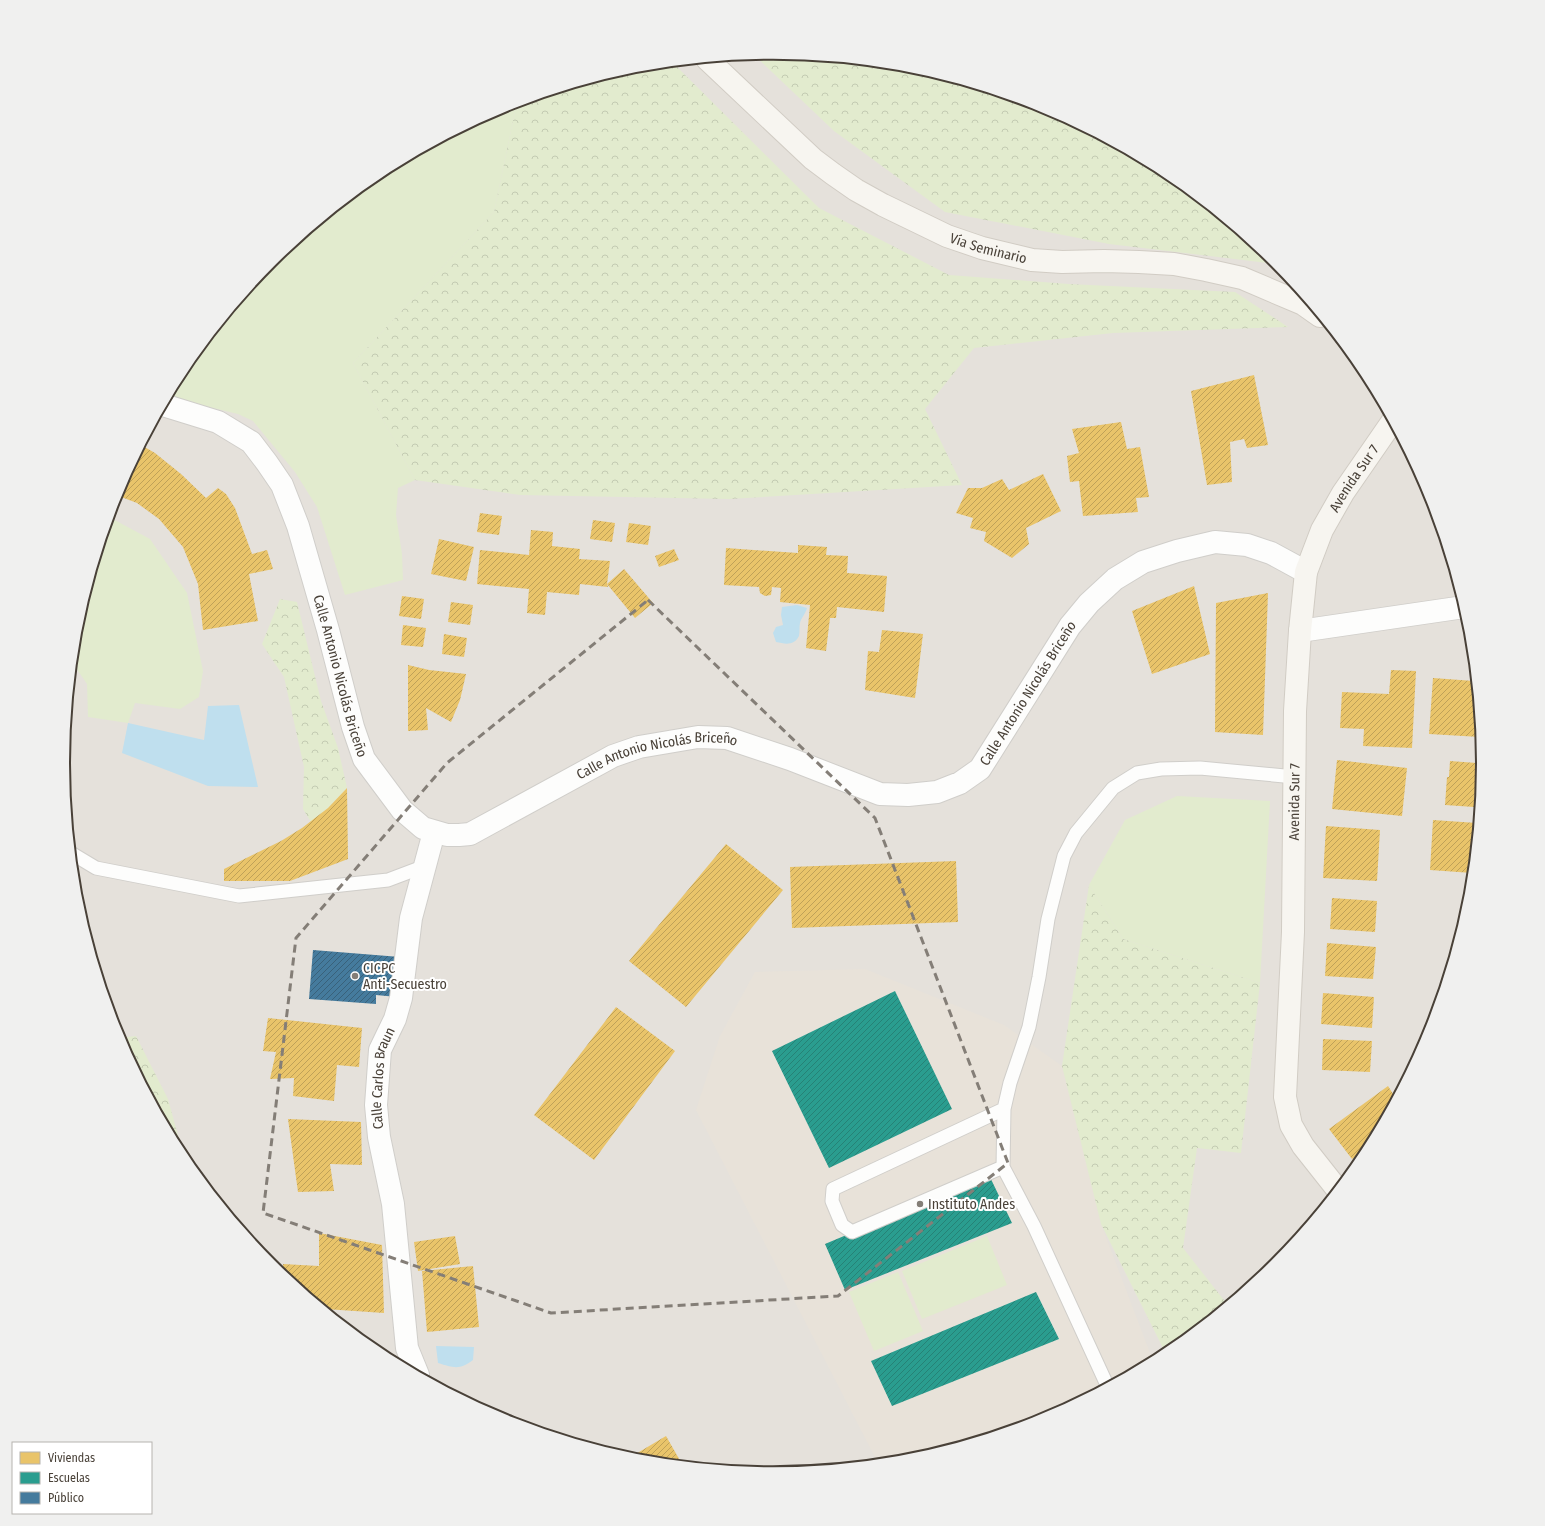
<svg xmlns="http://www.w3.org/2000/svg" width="1545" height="1526" viewBox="0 0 1545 1526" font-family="'Fira Sans Condensed',sans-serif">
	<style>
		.residential { fill: #e5e1db }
		.education { fill: #e8e2d9 }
		.grass { fill: #e2ebce }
		.forest { fill: url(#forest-crowns) }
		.water { fill: #bfdfee }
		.homes { fill: url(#homes-hatch) }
		.schools { fill: url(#schools-hatch) }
		.public { fill: url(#public-hatch) }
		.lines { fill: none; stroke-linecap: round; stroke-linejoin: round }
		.lane-casing { stroke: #d0ceca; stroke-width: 15 }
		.street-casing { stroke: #d0ceca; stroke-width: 24 }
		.secondary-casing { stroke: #d1ccc4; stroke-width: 24 }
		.lane { stroke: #fdfdfc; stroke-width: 13 }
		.street { stroke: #fdfdfc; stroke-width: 22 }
		.secondary { stroke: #f7f5f0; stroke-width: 22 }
		.marked { fill: none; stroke: #847e77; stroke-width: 3; stroke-dasharray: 8 5; stroke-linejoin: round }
		.poi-dot { fill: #847e77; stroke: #fff; stroke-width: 1.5 }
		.labels { text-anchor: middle; stroke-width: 4; stroke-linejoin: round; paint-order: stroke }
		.street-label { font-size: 14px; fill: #494138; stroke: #fff }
		.poi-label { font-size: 14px; fill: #494138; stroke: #fff; text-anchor: start }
		.rim { fill: none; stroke: #494138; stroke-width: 2 }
	</style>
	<defs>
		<pattern id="forest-crowns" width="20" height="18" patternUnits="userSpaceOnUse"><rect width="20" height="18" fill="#e2ebce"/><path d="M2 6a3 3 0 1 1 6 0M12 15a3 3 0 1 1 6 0" fill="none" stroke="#c3cbb2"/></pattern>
		<pattern id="homes-hatch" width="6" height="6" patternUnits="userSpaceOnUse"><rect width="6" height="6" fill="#e9c46a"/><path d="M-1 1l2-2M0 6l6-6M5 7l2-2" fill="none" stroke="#bfa158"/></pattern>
		<pattern id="schools-hatch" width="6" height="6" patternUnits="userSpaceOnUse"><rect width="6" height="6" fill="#2a9d8f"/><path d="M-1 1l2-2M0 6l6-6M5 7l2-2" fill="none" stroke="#268276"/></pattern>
		<pattern id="public-hatch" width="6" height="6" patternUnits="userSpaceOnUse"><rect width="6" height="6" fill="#457b9d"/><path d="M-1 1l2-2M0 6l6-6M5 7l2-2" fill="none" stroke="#39617a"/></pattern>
	</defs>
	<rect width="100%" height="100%" fill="#f2f0ed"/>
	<path class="residential" d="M64 763a708 708 0 1 1 1416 0a708 708 0 1 1-1416 0Z"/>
	<path class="education" d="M865,969L1004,1025L1062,1066L1101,1224L1153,1361L1044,1419L911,1459L878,1463L696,1110L720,1036L755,972Z"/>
	<path class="grass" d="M517,102L494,212L353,363L415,480L398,488L396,515L402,554L403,580L345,595L317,507L295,472L253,421L238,414L167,397L182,368L271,261L378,173L501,107Z
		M109,517L150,539L187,593L203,671L199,697L180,709L135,703L128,723L88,717L87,684L72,662L77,622Z
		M1177,796L1270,801L1260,983L1123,939L1089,885L1125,820Z
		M987,1236L1007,1285L922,1319L902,1271Z
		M898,1272L923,1331L874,1351L849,1292Z"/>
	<path class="forest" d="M773,53L911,67L1044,107L1167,173L1277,264L1109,244L945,212L834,131L754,55Z
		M673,63L819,208L949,275L1069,284L1235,292L1288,327L1113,333L974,348L925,409L962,485L729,499L520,495L415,480L353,363L494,212L517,102L634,67Z
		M280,599L297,602L321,701L338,748L347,788L328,808L311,822L303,809L304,767L284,677L262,644Z
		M1089,885L1123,939L1260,983L1241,1153L1197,1148L1183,1248L1227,1304L1166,1354L1101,1224L1062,1066Z
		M136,1036L168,1099L185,1161L118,1038Z"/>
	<path class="water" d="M797,605L807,608C805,615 801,618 800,623C799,627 800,632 799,636C794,646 785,644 776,642L773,633L776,627L783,625L781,615L782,607Z
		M239,705L258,787L208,786L122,753L128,723L204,740L208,706Z
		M436,1346L474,1347L473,1360C460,1370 454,1368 438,1363Z"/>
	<path class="homes" d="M1254,375L1268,445L1247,448L1244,439L1230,442L1232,482L1207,485L1191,391Z
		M1121,422L1127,449L1140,447L1149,497L1136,498L1138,512L1083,516L1079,481L1070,482L1067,456L1079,453L1072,429Z
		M141,445L155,453L181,474L206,498L218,488L226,494L235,508L252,554L267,550L273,569L249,574L258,621L203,630L198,584L183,547L159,519L137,503L116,495Z
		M1043,474L1061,511L1026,528L1029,544L1012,558L984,541L986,532L970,528L973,518L956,513L968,488H982L1002,479L1009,490Z
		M480,513L502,516L499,535L477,532Z
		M593,520L615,523L612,542L590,539Z
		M629,523L651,526L648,545L626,542Z
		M531,530L553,532L552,546L580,549L579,559L610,561L607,584L624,569L653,603L635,618L607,584L608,587L580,584L579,595L547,592L545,615L527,613L529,589L477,584L480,550L529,555Z
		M439,539L474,547L466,581L431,574Z
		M798,545L827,547L826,555L848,556L847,573L887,576L884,612L837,607L836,618H830L826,651L806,648L810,605L780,602L781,588L772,587L771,595L765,596L760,593L759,587L724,585L726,548L798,553Z
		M674,549L679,560L659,567L655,556Z
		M1194,586L1210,654L1152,674L1132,611Z
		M1268,593L1263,735L1215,732L1216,603Z
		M402,596L424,599L421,619L399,616Z
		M451,602L473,605L470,625L448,622Z
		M403,625L426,628L423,647L401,645Z
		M882,630L923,634L915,698L865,690L868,651L879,652Z
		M444,634L467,638L464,657L442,654Z
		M408,665L429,670L466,674L460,700L451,722L426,708L428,730L408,731Z
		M1391,670L1416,671L1412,748L1363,746L1364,729L1340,728L1342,692L1389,694Z
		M1433,678L1474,681L1480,737L1429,734Z
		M1337,760L1407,768L1402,816L1332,809Z
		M1450,761L1477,763L1474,807L1445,805L1447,777H1449Z
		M347,788L348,859L290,881H224V869L281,841L302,828L328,808Z
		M1433,820L1477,823L1472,873L1430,870Z
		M1326,826L1380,830L1377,881L1323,878Z
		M726,844L783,890L686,1007L629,961Z
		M956,861L958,922L792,928L790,867Z
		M1332,898L1377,901L1375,932L1330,929Z
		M1327,943L1376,947L1373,979L1325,976Z
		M1323,993L1374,997L1372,1028L1321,1024Z
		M616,1007L675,1051L594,1160L534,1115Z
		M268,1018L362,1028L359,1067L337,1065L334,1101L293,1096L294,1078L270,1079L276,1052L263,1051Z
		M1323,1039L1372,1041L1370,1072L1322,1070Z
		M1388,1086L1395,1097L1368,1147L1352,1159L1329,1129Z
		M288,1119L361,1122L362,1165L330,1164L334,1191L298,1192Z
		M319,1233L382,1245L384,1313L325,1309L316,1302V1297L307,1295L284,1276L283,1264L319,1266Z
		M455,1236L460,1264L418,1271L414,1242Z
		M473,1266L479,1327L427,1332L422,1271Z
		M666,1436L682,1464L629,1458Z"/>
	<path class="schools" d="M895,991L952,1109L829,1168L772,1051Z
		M989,1175L1012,1223L845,1290L825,1244Z
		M1036,1292L1059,1339L892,1406L871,1361Z"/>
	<path class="public" d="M313,950L400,957L397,997L376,995V1004L309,999Z"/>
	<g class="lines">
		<g class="lane-casing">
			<path id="lane" d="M71,853L96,868L239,896L388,880L425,866
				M1003,1167L852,1232L842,1225L832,1201L833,1189L1004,1109
				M1107,1385L1034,1226L1003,1167L1004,1109L1010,1083L1029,1027L1039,977L1048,919L1064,856L1076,833L1113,788L1137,773L1161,769L1200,768L1295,777"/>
		</g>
		<g class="street-casing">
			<g id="street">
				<path id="s1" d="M163,405L218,422L251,442L267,463L282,485L298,526L328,630L353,727L364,759L402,810L423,828L447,835H459L470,834L613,756L639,747L698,737L727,738L790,759L880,794L908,795L937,792L960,783L980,769L1070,626L1089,603L1115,579L1143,562L1177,551L1215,542L1247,545L1271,553L1306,572"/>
				<path d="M1300,631L1464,607"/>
				<path id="s2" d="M418,1375L407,1348L393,1204L379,1137L376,1105L380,1050L395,1019L401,998L411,918L434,832"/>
			</g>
		</g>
		<g class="secondary-casing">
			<g id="secondary">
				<path id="s3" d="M707,59L813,159L833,174L856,190L883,205L947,236L982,248L1032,260L1062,262L1104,261L1139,262L1174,264L1206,270L1242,278L1303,304L1320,316"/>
				<path id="s4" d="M1337,1189L1303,1146L1291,1125L1285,1097L1293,932L1295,711L1300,631L1306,572L1322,530L1343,493L1392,422"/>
			</g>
		</g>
		<use href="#lane" class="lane"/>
		<use href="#street" class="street"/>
		<use href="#secondary" class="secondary"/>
	</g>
	<path class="marked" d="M648,600L875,818L1008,1163L838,1296L551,1313L263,1213L296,938L447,763Z"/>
	<g class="poi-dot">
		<circle cx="355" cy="976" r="4"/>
		<circle cx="920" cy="1204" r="4"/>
	</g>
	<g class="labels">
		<g class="street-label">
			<text dy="5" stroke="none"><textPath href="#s3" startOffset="344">Vía Seminario</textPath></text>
			<text dy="5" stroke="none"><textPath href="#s4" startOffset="739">Avenida Sur 7</textPath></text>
			<text dy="5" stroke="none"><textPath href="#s1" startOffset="349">Calle Antonio Nicolás Briceño</textPath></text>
			<text dy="5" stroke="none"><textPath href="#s1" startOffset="1213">Calle Antonio Nicolás Briceño</textPath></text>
			<text dy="5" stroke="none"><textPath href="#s1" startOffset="781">Calle Antonio Nicolás Briceño</textPath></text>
			<text dy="5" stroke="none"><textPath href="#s4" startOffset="403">Avenida Sur 7</textPath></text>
			<text dy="5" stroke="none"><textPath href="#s2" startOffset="302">Calle Carlos Braun</textPath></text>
		</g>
		<g class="poi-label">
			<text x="363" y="973">CICPC<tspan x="363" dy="16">Anti-Secuestro</tspan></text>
			<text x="928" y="1209">Instituto Andes</text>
		</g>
	</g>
	<path d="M0 0H1545V1526H0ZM70 763a703 703 0 1 1 1406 0a703 703 0 1 1-1406 0Z" fill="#f0f0ef" fill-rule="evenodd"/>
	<path class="rim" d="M70 763a703 703 0 1 1 1406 0a703 703 0 1 1-1406 0Z"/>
	<rect x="12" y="1442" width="140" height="72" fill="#ffffff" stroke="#b6b3af"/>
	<rect x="20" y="1452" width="20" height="12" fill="#e9c46a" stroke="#b6b3af"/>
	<text x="48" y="1462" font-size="12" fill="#494138">Viviendas</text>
	<rect x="20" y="1472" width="20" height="12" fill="#2a9d8f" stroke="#b6b3af"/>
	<text x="48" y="1482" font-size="12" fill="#494138">Escuelas</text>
	<rect x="20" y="1492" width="20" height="12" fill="#457b9d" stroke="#b6b3af"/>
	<text x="48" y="1502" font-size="12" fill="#494138">Público</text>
</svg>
